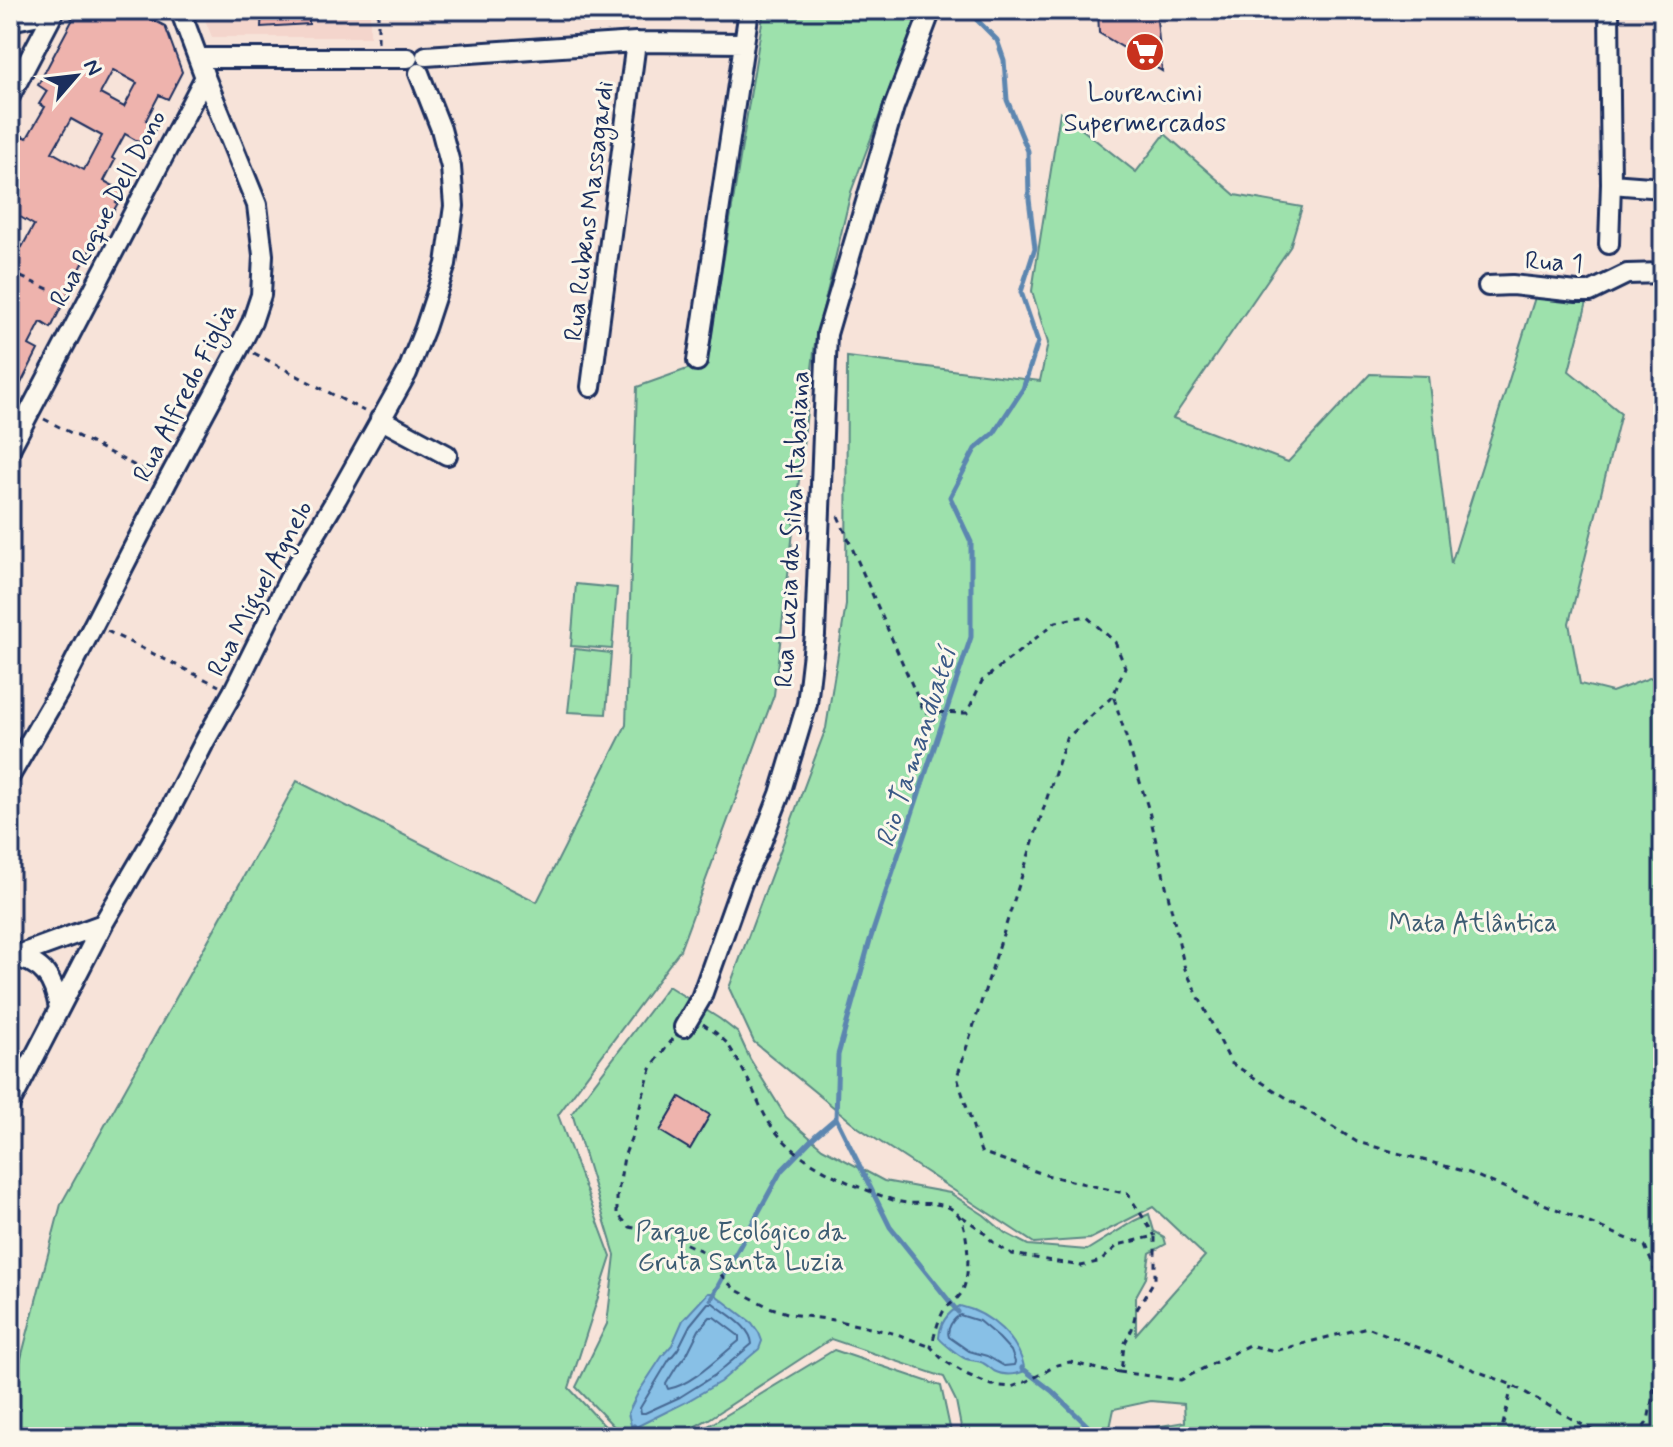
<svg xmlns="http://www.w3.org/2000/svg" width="1673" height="1447" viewBox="0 0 1673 1447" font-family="Mynerve,sans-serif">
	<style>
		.built { fill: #f4d5cc }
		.green { fill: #9de1ac; stroke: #5c8885; stroke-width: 2 }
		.water { fill: #88c0e6; stroke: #5c86b0; stroke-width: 2 }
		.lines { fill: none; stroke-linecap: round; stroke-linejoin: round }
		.shore { stroke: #476994; stroke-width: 2 }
		.stream { stroke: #5c86b0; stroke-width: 5 }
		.building { fill: #eeb3ad; stroke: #1b2f5e; stroke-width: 2; fill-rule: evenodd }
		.minor-casing { stroke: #1b2f5e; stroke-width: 24 }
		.path { stroke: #1b2f5e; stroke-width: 3; stroke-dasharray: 6 6; stroke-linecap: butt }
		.minor { stroke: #fbf7ec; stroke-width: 18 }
		.labels { text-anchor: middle; stroke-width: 6; stroke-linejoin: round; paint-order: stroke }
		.poi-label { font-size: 26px; fill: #1b2f5e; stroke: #fbf7ec }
		.street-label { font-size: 26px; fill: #1b2f5e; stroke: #fbf7ec }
		.park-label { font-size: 26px; fill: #3c5c72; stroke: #fbf7ec }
		.water-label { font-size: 28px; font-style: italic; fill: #3c5a87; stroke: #fbf7ec }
	</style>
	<rect width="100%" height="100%" fill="#f7e3d9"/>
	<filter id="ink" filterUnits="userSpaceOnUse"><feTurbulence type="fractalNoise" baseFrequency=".0125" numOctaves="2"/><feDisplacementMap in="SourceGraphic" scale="16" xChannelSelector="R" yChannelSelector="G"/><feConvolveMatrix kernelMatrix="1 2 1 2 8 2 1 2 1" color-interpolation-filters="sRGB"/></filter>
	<g filter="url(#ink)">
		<path class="built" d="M201,10H370V37H212Z"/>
		<path class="green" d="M764,10H919L851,192L815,343L774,695L680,950L558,1115L611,1257L569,1388L615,1437H10V1401L61,1204L297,781L537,902L626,725L637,387L707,362Z
			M1060,112L1136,172L1165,134L1235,195L1302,207L1290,247L1173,418L1288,462L1370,374L1428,376L1451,564L1537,291L1587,302L1569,371L1621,413L1569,623L1580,684L1612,692L1663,673V1437H1118V1433L1185,1422L1184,1404L1151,1401L1114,1409L1108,1437H963L956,1401L944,1377L831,1339L709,1419L675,1437H624L576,1387L607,1324L615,1255L572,1113L668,986L720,1019L738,1033L750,1059L786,1117L822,1148L884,1181L950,1193L984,1215L1005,1233L1028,1245L1087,1250L1134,1221L1149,1214L1154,1231L1164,1237L1166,1244L1150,1253L1146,1278L1136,1296V1334L1205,1256L1153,1207L1090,1239L1034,1243L859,1128L754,1042L729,988L826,728L846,605L847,357L1040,381L1048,343L1032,291Z
			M576,584L617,588L612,649L571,646Z
			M575,649L611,653L606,714L568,712Z
			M834,1350L941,1386L952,1437H690Z"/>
		<path class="water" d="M708,1293H713L752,1323L759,1333L762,1341L759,1349L720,1382L684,1403L632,1429L628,1413L638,1393L663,1355L672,1345L683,1320Z
			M960,1306C990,1313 1019,1338 1025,1371C1015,1375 1004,1376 994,1371C990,1368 987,1365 983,1363C978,1360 970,1361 964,1358C958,1355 943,1343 939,1338C940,1323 947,1313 960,1306Z"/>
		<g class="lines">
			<path class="shore" d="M708,1303H713C726,1314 751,1326 752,1344L715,1375L680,1397L645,1413H641L640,1408L669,1360L678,1349L690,1325Z
				M960,1315L979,1321L999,1338L1011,1351L1015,1362L1014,1365L1004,1366L987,1356L969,1351L949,1337C946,1329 953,1319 960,1315Z
				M710,1317H714L739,1336V1341C720,1356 692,1385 668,1389L666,1384L677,1366L687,1354L699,1330Z"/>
			<path class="stream" d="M711,1299L781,1171L815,1136L836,1118
				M958,1312L890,1227L836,1118L838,1055L870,940L971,637V542L950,497L975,449L994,433L1023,389L1038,342L1021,292L1035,248L1029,199L1028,151L1007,100L1004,60L997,40L977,20L970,10
				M1022,1368L1052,1391L1099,1437
				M626,1437L634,1426"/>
		</g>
		<path class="building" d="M67,10H134L165,26L182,72L168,99L159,95L146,120L157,126L146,146L125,134L112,158L115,160L104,181L123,191L116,202L118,203L100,234L98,233L51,328L41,322L29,345L38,350L10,405V326L19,310L10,306V240L22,247L34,225L10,211V153L23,136L27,138L45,107L39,104L47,91L38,85L73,19L66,15ZM113,70L137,83L124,107L100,94ZM71,119L102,136L84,170L52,152Z
			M262,10H309V24L261,27Z
			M1098,10H1156L1162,71L1099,33Z
			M680,1097L710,1115L690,1149L660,1131Z"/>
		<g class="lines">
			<g class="minor-casing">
				<path id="minor" d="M10,21L54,12
					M426,56L636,42L744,43
					M199,58H408
					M10,96L55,10
					M1611,184L1663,188
					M1609,244L1611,184L1609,10
					M1488,286L1512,285L1577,292H1590L1627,274L1663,273
					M697,361L749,10
					M591,387L636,42
					M380,419L447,455
					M10,449L205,77
					M10,776L61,688L167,482L240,346L252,322L261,295L263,255L257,205L205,77L180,10
					M13,957C44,962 54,980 59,1008
					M10,958L103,924
					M684,1027L701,998L742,883L761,843L780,794L807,704L815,635L827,334L894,107L931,10
					M10,1104L103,924L167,815L206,739L233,692L290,577L337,498L407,373L425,328L446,264L454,206L451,167L441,129L419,73"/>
			</g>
			<path class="path" d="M378,42V10
				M10,272L68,298
				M254,353L364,411
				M44,419L151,474
				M838,516L924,712L967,713L982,681L1056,622L1086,616L1115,642L1125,667L1113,696L1066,739L957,1077L981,1152L1046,1175L1128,1194L1155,1236
				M107,631L219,686
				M1114,698L1149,811L1185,969L1231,1063L1357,1142L1467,1172L1645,1246L1663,1290
				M703,1024L716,1033L727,1043C736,1057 744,1071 751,1086C757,1098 762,1112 770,1124C798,1164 849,1184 893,1200C917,1209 952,1193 963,1224C969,1243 971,1279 960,1295C955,1302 947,1305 943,1312C937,1323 935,1335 931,1347L943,1360L968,1375L991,1385L1012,1387L1030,1380L1057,1365L1070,1362L1105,1371L1121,1372L1124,1345L1132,1329L1136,1311L1155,1279V1236L1118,1245L1101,1261L1081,1266L1012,1254L996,1245L981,1230L957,1213
				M673,1039L652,1066L646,1085L632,1136L624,1157L617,1198V1214L630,1227L671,1237L704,1252L726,1281L736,1290L769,1307L790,1314L834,1320L897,1334L931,1347
				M1119,1372L1181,1380L1249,1345L1275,1351L1367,1327L1512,1385L1604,1437
				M1500,1437L1512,1386
				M1637,1437L1648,1421L1663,1343"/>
			<use href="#minor" class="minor"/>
		</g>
	</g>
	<defs>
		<g id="supermarket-disc" transform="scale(2)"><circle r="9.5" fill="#c8321e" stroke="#fbf7ec"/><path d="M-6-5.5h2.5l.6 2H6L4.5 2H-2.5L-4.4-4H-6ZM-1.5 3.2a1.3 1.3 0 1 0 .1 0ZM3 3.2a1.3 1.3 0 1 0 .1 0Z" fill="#fff"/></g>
	</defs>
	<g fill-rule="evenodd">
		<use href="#supermarket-disc" x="1145" y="52"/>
	</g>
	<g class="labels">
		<g class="poi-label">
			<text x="1145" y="101">Lourencini<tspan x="1145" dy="30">Supermercados</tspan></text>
		</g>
		<g class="street-label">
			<text transform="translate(107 208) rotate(-62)" y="9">Rua Roque Dell Dono</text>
			<text transform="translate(588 211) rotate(-83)" y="9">Rua Rubens Massagardi</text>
			<text transform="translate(1554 261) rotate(3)" y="9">Rua 1</text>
			<text transform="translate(184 392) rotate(-63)" y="9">Rua Alfredo Figlia</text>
			<text transform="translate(791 529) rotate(-87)" y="9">Rua Luzia da Silva Itabaiana</text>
			<text transform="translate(259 588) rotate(-62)" y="9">Rua Miguel Agnelo</text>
		</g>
		<g class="park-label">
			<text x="1473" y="931">Mata Atlântica</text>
			<text x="741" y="1240">Parque Ecológico da<tspan x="741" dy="30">Gruta Santa Luzia</tspan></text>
		</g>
		<g class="water-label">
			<text transform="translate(915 747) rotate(-72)" y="10">Rio Tamanduateí</text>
		</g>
	</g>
	<rect width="1673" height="1447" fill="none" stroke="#fbf7ec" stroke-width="40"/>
	<rect x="20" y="20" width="1633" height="1407" fill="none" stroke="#1b2f5e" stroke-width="3" filter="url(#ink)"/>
	<g transform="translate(76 76) rotate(62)" stroke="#fbf7ec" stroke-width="6" paint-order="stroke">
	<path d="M0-6L14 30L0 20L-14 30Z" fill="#1b2f5e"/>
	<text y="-12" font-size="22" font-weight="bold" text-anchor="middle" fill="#1b2f5e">N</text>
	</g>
</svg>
